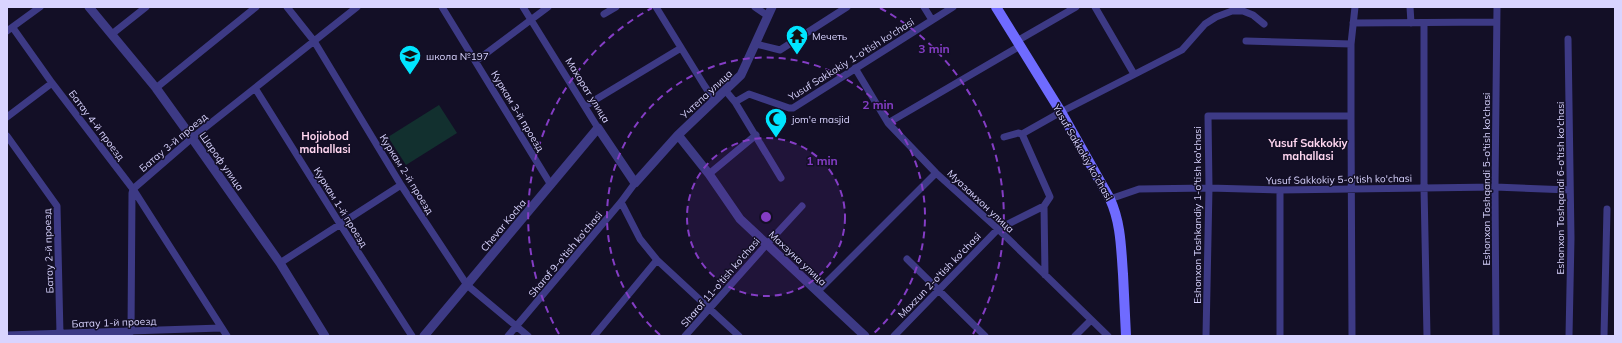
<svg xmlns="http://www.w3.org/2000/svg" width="1622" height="343" viewBox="0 0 1622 343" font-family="Mulish,sans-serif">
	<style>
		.green { fill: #12302f }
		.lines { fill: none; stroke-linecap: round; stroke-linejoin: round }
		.minor { stroke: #3d3a85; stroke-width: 7 }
		.tertiary { stroke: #3d3a85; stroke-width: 9 }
		.secondary { stroke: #6f6bff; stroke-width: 10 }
		.ring { fill: none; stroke: #843dc5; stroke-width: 2; stroke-dasharray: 7 5 }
		.labels { text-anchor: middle; stroke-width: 3; stroke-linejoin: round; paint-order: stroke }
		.poi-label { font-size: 10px; fill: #d9d4ff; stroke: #130f26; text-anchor: start }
		.street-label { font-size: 10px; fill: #d9d4ff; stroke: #130f26 }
		.neighbourhood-label { font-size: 11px; font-weight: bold; fill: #ffd6f0; stroke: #130f26 }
		.centre { fill: #843dc5; stroke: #130f26; stroke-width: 2 }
		.ring-label { font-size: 12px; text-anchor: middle; font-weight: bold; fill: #843dc5; stroke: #130f26; stroke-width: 3; stroke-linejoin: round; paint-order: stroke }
	</style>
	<rect width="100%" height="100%" fill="#130f26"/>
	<path class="green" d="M439,105L457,133L406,165L388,137Z"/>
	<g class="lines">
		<path class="minor" d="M287,7L314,41L401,185L467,285L528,336
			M442,7L551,185
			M523,7L598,128
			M656,7L704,85L714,100
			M755,7L768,16
			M924,7L932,20
			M1095,7L1134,74
			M1410,7L1411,23
			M604,14L616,7
			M1353,23L1496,22
			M1424,23V188L1427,336
			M13,28L52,83L133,189L227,336
			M7,31L40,7
			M112,34L146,7
			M1568,39L1571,238L1569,336
			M1017,41L1076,7
			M1246,41L1351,44
			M756,44L780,50L847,7
			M476,61L548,7
			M855,68L888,123L936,173L998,229L1108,336
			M156,88L256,7
			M255,88L340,224L412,336
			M725,90L735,102L781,178
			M735,102L749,94L789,108H793L953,7
			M585,106L681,48
			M7,117L52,83
			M888,123L1020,46
			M1022,134L1050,197L1044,206L1045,275
			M7,136L57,206L60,334
			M1004,137L1018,133L1022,134L1061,112L1182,50L1205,24L1216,17L1232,11H1243L1253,15L1264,24
			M709,174L756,135
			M1110,199L1139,189L1209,188L1280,190L1495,187L1570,190
			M621,202L640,239L657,260L739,336
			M907,259L985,336
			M280,263L401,185
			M818,291L936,173
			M131,332L132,193L133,189L192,138L357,7
			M7,335L221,328
			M508,336L621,202L635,183
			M594,336L657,260
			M685,336L767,244L802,206
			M894,336L998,229L1044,206
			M1075,336L1091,320
			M1206,336L1209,188L1208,116H1351
			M1280,336V190
			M1352,336L1351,116V44L1355,7
			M1496,336L1495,187L1497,7
			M1604,336L1607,209"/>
		<path class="tertiary" d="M89,7L156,88L192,138L280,263L325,336
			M678,135L709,174L740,219L865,336
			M424,336L598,128L635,183L678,135L741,75L772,7"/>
		<path class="secondary" d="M996,7L1061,112L1110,199C1121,223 1121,248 1123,274C1124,295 1125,315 1126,336"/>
	</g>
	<circle cx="766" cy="217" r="79" fill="#843dc5" fill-opacity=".12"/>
	<g class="ring">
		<circle cx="766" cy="217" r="79"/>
		<path d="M660 335A159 159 0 1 1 872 335"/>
		<path d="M559 334A238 238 0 0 1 652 8M880 8A238 238 0 0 1 973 334"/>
	</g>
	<defs>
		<g id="temple-pin" transform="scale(1.15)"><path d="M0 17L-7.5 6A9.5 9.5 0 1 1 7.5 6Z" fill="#00e5ff" stroke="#130f26"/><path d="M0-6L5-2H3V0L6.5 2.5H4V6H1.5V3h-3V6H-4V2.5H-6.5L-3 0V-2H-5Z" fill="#111"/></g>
		<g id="school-pin" transform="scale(1.15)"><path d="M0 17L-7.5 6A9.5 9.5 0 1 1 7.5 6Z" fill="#00e5ff" stroke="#130f26"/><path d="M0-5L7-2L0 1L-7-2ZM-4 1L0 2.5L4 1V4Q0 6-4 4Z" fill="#111"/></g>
		<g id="mosque-pin" transform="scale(1.15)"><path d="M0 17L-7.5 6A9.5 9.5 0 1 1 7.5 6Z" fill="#00e5ff" stroke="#130f26"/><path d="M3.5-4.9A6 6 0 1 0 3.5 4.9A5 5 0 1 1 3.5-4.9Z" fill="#111"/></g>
	</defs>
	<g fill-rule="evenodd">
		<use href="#temple-pin" x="797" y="36"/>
		<use href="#school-pin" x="410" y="56"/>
		<use href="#mosque-pin" x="776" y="119"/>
	</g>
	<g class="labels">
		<g class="poi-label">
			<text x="812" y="40">Мечеть</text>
			<text x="426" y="60">школа №197</text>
			<text x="792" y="123">jom'e masjid</text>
		</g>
		<g class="street-label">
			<text transform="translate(851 59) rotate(-32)" y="4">Yusuf Sakkokiy 1-o'tish ko'chasi</text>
			<text transform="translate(588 90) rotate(58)" y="4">Махорат улица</text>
			<text transform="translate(706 94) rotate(-43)" y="4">Учтепа улица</text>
			<text transform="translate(518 111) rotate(59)" y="4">Куркам 3-й проезд</text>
			<text transform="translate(97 125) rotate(53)" y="4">Батау 4-й проезд</text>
			<text transform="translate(173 142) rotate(-40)" y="4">Батау 3-й проезд</text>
			<text transform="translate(1083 152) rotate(60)" y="4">Yusuf Sakkokiy ko'chasi</text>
			<text transform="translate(222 161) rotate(55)" y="4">Шароф улица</text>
			<text transform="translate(407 174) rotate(58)" y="4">Куркам 2-й проезд</text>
			<text transform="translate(1339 179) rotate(-1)" y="4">Yusuf Sakkokiy 5-o'tish ko'chasi</text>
			<text transform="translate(1486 179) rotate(-90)" y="4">Eshonxon Toshqandi 5-o'tish ko'chasi</text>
			<text transform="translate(1560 188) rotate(-90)" y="4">Eshonxon Toshqandi 6-o'tish ko'chasi</text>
			<text transform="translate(981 201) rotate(43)" y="4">Муазамхон улица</text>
			<text transform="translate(341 207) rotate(58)" y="4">Куркам 1-й проезд</text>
			<text transform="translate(1197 215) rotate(-90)" y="4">Eshonxon Toshkandiy 1-o'tish ko'chasi</text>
			<text transform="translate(503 225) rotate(-50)" y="4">Chevar Kocha</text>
			<text transform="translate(48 251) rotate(-92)" y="4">Батау 2-й проезд</text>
			<text transform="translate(565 254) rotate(-50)" y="4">Sharof 9-o'tish ko'chasi</text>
			<text transform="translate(798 258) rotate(43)" y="4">Махзуна улица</text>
			<text transform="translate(939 275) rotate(-46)" y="4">Maxzun 2-o'tish ko'chasi</text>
			<text transform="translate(720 282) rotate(-49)" y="4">Sharof 11-o'tish ko'chasi</text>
			<text transform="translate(114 322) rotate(-2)" y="4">Батау 1-й проезд</text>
		</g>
		<g class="neighbourhood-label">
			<text x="325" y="140">Hojiobod<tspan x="325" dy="13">mahallasi</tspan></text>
			<text x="1308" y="147">Yusuf Sakkokiy<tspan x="1308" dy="13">mahallasi</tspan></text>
		</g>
	</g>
	<circle cx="766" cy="217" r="6" class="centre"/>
	<g class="ring-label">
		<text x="934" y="53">3 min</text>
		<text x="878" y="109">2 min</text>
		<text x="822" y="165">1 min</text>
	</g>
	<rect width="1622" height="343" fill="none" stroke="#d9d4ff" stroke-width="16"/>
</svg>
